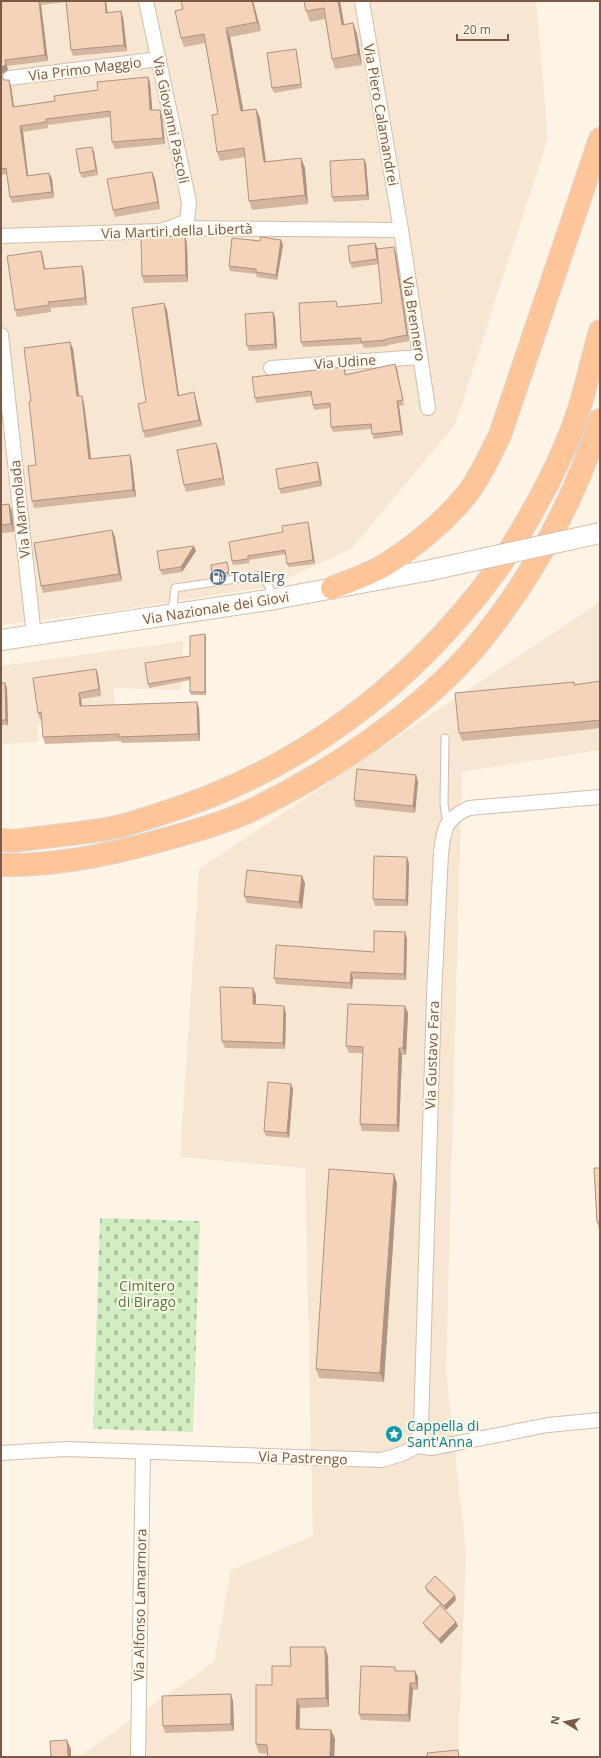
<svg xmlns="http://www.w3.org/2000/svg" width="601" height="1758" viewBox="0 0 601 1758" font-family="'Open Sans',sans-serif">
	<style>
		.residential { fill: #f6e6d2 }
		.cemetery { fill: url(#cemetery-stones) }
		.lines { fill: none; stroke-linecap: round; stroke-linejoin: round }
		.service-casing { stroke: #d3bdac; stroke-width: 9 }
		.minor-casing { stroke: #d3bdac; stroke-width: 16 }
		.secondary-casing { stroke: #d6bdaa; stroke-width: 22 }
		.trunk-casing { stroke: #dcd4cf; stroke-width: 24 }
		.service { stroke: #fff; stroke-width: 7 }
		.minor { stroke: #fff; stroke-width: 14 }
		.secondary { stroke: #fff; stroke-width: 20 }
		.trunk { stroke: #fec598; stroke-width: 22 }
		.secondary-bridge-casing { stroke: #d6bdaa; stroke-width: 22; stroke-linecap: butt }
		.secondary-bridge { stroke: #fff; stroke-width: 20 }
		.wall { fill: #d3b5a0 }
		.shaded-wall { fill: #ac9382 }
		.building { fill: #f5d2ba; stroke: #ac9382 }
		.labels { text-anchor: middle; stroke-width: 4; stroke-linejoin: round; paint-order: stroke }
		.street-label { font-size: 14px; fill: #795948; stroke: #fff8ec }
		.service-label { font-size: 14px; fill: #4e5e75; stroke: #fff8ec; text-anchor: start }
		.park-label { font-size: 14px; fill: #4e7a3c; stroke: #fff8ec }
		.culture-label { font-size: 14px; fill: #0d838f; stroke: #fff8ec; text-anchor: start }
	</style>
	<defs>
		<pattern id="cemetery-stones" width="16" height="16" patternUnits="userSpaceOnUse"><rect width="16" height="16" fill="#d3edc2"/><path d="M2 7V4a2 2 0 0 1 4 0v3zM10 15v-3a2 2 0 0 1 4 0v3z" fill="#b0c3a0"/></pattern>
	</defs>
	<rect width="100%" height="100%" fill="#fef4e5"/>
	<path class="residential" d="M1,1H536L548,138L455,425L351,549L268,587L112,611L1,625Z
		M600,602V750L462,772L446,1371L466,1550L458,1757H78L214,1662L231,1570L313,1536L305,1168L180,1157L199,869Z
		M183,641L181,690L114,688L115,720L38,724V742L1,744V666Z"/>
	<path class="cemetery" d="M100,1218L200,1221L193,1432L93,1429Z"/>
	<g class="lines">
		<g class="service-casing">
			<path id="service" d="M172,613L175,588L263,575L274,597
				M445,738L444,804L447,824"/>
		</g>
		<g class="minor-casing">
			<path id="minor" d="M146,1L189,202L187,221L173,227
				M362,1L401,230L428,408
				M10,78L159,59
				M1,236L160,231L170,228L401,230
				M1,335L34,636
				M271,368L420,357
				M417,1446L421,1427L434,996L441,853C444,828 445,819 469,808L600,797
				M1,1453L66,1449L382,1460L404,1453L417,1446L432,1448L548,1425L600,1420
				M138,1757L143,1452"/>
		</g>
		<g class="secondary-casing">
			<path id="secondary" d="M1,640L275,599L431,570"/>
		</g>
		<g class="trunk-casing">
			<path id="trunk" d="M332,588C349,581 369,575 385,565C415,546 445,521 467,494C481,476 490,455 500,435L600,139
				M1,840L13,841C47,836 83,834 117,827C130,824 144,819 157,815C295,773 410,687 495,572C504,560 512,546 520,533C541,498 560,462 574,424C585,394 591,362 600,331
				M1,865C53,866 105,856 155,842C188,833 222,824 254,809C331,772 423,710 478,644C532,578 574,501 600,420"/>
		</g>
		<use href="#service" class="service"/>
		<use href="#minor" class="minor"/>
		<use href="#secondary" class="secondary"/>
		<use href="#trunk" class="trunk"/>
		<g class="secondary-bridge-casing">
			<path id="secondary-bridge" d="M431,570L600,533"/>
		</g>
		<use href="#secondary-bridge" class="secondary-bridge"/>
	</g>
	<path class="wall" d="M1,1H106L108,12L123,17L127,51L73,56L71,50L66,2L41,5L48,61L7,66L8,70L2,74V77L4,80H9L11,86L14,107L55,101L148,77L150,83L152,110L162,116L165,144L115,149L112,142L110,117L48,125V128L23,132L28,176L49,173L52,179L54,198L12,203L10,197L7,174L1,175Z
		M253,1L261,31L230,37L243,110L256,109L260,118L266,162L301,158L305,168L308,204L252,210L249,201L245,157L220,161L217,152L218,114L205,43L184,47L181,38Z
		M304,1H340L344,25L353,23L357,34L362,65L335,69L332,59L325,19L310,22L306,11Z
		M296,49L297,54L302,88L274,93L272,88Z
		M94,152L98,175L82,178L80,173Z
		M366,163L369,200L334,202L332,197Z
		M152,172L155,179L160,209L115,217L113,210Z
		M185,236L187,243L188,282L144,283L142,276Z
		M375,243L377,247L378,260L396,253L409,341L388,345V346L364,348L362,344L303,347L301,342L338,307L382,303L379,264L352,268L350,263Z
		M283,245L277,280L257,277L256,274L230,271L229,266Z
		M41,251L43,257L45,269L84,272L87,305L51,308V312L17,317L15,310Z
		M167,310L179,395L194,392L196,399L202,426L145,438L143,431L146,402Z
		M273,312L275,317L277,349L249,351L247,346Z
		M70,342L73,349L79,396H82L84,403L91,459L132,462L136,497L34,508L32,501L36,465L31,401Z
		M344,367L346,374L397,369L404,405L399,406L403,435L374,439L372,434V429L333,432L331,427L330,408L314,410L313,405L312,396L256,403L255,398Z
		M219,450L225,485L186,492L184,485Z
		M319,467L322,486L281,494L279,489Z
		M9,504L12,511L14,532L1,533V505Z
		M309,526L315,564L289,567L287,564L286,554L249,560L250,563L233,565L232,561L283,532Z
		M112,530L115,537L122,581L43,593L41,586Z
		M196,551L182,572L162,575L160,570Z
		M227,562L230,575L213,577L212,575Z
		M205,634L206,638V695H191L190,692V680L149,688L148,684L190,656Z
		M96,669L98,675L101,696L81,699L82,706L199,708L200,741L122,743L121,741L45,744L43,737L42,719H40L38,713Z
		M600,681V728L584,730L462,741L459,733L574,682L575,685Z
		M1,683L7,688L8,725H1Z
		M416,775L418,782L415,813L356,807L354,800Z
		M407,857L409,864L408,906H375L373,899Z
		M305,883L302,909L247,903L244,896Z
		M407,939L406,980L353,979L352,989L276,984L274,978L374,952Z
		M253,988L256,995V1004L286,1013L285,1049L225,1048L222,1041Z
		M405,1006L408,1013L406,1055H402L399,1132L362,1131L360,1124L363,1053H349L346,1046Z
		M293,1089L289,1138L266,1136L264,1131Z
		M600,1168V1229H599L597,1222Z
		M397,1183L384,1382L319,1378L316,1369Z
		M425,1587L456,1600L446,1610L427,1592Z
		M456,1622L458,1626L441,1644L425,1627L423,1623Z
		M328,1656L329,1707L300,1708V1729L331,1730L335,1739L334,1757H268V1754L259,1753L256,1744L272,1685Z
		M395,1667L396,1671H415L418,1677V1690H413L410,1722L361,1720L359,1714Z
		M231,1694L233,1701L234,1731L165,1733L163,1726Z"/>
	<path class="shaded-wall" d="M39,1L41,5L48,61L45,55Z
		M105,1H106L108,19L106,13Z
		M252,1H253L261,31L257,22Z
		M338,1H340L346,35L342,25Z
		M121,11L123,17L127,51L124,45Z
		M353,23L357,34L362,65L358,54Z
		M226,28L230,37L245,120L241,111Z
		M296,49L297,54L302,88L301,84Z
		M5,60L8,70L2,74V79L1,78V68Z
		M148,77L150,83L153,117L150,110Z
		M9,80L11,86L15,113L13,107Z
		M256,109L260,118L267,171L264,162Z
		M160,110L162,116L165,144L163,138Z
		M20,126L23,132L29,182L27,176Z
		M92,147L94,152L98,175L96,170Z
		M301,158L305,168L308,204L305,195Z
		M364,159L366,163L369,200L367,195Z
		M152,172L155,179L160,209L158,202Z
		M49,173L52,179L54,198L52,192Z
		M185,236L187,243L188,282L186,275Z
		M281,240L283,245L277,280L276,275Z
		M375,243L377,247L379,264L377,259Z
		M394,247L396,253L409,341L407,335Z
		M41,251L43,257L46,276L44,269Z
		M82,266L84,272L87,305L85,298Z
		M164,303L167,310L180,403L178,396Z
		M273,312L275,317L277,349L275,344Z
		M70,342L73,349L80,403L77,396Z
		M395,364L397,369L404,405L403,400Z
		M194,392L196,399L202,426L199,420Z
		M82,396L84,403L92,466L89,459Z
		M397,401L399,406L403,435L401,431Z
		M216,443L219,450L225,485L223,478Z
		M130,455L132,462L136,497L133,490Z
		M317,462L319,467L322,486L320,481Z
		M9,504L12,511L14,532L11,524Z
		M308,522L309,526L315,564L313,560Z
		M112,530L115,537L122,581L119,574Z
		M194,546L196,551L182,572L181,567Z
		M205,634L206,638V695L205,692Z
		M96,669L98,675L101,696L99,689Z
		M5,683L7,688L8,725L6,720Z
		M79,693L81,699L83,713L80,706Z
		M197,702L199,708L200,741L198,734Z
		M416,775L418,782L415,813L413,806Z
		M407,857L409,864L408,906L406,900Z
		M302,876L305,883L302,909L299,902Z
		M405,932L407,939L406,980L404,974Z
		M351,972L353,979L352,989L350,983Z
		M253,988L256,995V1011L253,1004Z
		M284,1006L286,1013L285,1049L283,1043Z
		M405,1006L408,1013L406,1055L403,1048Z
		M399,1048L402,1055L399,1132L397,1125Z
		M291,1084L293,1089L289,1138L287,1133Z
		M394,1174L397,1183L384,1382L380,1373Z
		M455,1595L456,1600L446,1610L444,1606Z
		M456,1622L458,1626L441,1644L439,1639Z
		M325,1647L328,1656L329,1707L326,1698Z
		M415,1671L418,1677V1690L416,1683Z
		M410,1683L413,1690L410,1722L408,1715Z
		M231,1694L233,1701L234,1731L231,1724Z
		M297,1699L300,1708L299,1738L296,1729Z
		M331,1730L335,1739L334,1757H330Z
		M67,1740L71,1749V1757H68Z"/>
	<path class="building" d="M1,1H39L45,55L5,60L6,64L1,68Z
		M66,1H105L106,13L121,11L124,45L71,50Z
		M181,1H252L257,22L226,28L241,111L256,109L264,162L301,158L305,195L249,201L244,148L217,152L212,115L218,114L204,34L181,38L175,11L183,9Z
		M304,1H338L342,25L353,23L358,54L332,59L324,8L306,11Z
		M296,49L301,84L272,88L267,53Z
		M1,75L4,80H9L13,107L55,101L54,96L98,90L97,82L148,77L150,110H160L163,138L112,142L110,111L46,119V122L20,126L27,176L49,173L52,192L10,197L6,168L1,169Z
		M92,147L96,170L80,173L76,149Z
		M364,159L367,195L332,197L330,161Z
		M152,172L158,202L113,210L107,179Z
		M185,236L186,275L142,276L141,237Z
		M261,237L281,240L276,275L256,272V269L229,266L232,238L260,241Z
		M375,243L377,259L350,263L348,246Z
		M394,247L407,335L386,339V340L361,342V338L301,342L299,303L336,301L337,307L382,303L377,249Z
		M41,251L44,269L82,266L85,298L48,302L49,305L15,310L7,256Z
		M164,303L178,396L194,392L199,420L143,431L138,404L146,402L132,308Z
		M273,312L275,344L247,346L245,314Z
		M70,342L77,396H82L89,459L130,455L133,490L32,501L28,466L36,465L29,402L31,401L24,348Z
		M395,364L403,400L397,401L401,431L372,434L371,424L331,427L330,403L313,405L311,391L255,398L252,377L344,367L345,375Z
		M216,443L223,478L184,485L177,450Z
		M317,462L320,481L279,489L276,469Z
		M9,504L11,524L1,525V505Z
		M308,522L313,560L287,564L285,550L248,556V559L232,561L229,542L283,532L282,526Z
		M112,530L119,574L41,586L34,543Z
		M194,546L181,567L160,570L157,551Z
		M227,562L229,572L212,575L211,565Z
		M205,634V692H190V677L148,684L145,663L190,656V636Z
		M96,669L99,689L79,693L80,706L197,702L198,734L119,737V734L43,737L41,712L38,713L33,678Z
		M600,681V720L581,722L459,733L455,693L574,682V685Z
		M1,683H5L6,720H1Z
		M357,769L416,775L413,806L354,800Z
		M374,856L407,857L406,900L373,899Z
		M247,870L302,876L299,902L244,896Z
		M374,931L405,932L404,974L351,972L350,983L274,978L276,945L374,952Z
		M220,987L253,988V1004L284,1006L283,1043L222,1041Z
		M348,1004L405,1006L403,1048H399L397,1125L360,1124L363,1047L346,1046Z
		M268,1082L291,1084L287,1133L264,1131Z
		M594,1168H600V1222H597Z
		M329,1169L394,1174L380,1373L316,1369Z
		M435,1576L455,1595L444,1606L425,1587Z
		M440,1605L456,1622L439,1639L423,1623Z
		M290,1647H325L326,1698L297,1699L296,1729L331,1730L330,1757H268L267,1745L256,1744V1685H272V1666H291Z
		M361,1666L395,1667V1671H415L416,1683H410L408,1715L359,1714Z
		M231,1694V1724L163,1726L162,1696Z
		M67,1740L68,1757H51L50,1741Z
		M458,1750L459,1757H428L427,1753Z"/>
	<defs>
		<g id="fuel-disc" transform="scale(0.9)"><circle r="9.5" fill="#5c6f8a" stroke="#fff8ec"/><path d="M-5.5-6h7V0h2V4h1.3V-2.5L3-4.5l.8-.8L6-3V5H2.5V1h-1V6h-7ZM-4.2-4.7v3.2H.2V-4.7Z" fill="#fff"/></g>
		<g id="sight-disc" transform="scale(0.9)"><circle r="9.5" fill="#0f9aa8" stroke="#fff8ec"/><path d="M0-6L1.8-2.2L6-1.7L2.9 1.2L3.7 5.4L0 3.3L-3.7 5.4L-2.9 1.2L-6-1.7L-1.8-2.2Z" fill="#fff"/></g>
	</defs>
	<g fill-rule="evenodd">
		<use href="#fuel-disc" x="218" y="577"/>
		<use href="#sight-disc" x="394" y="1434"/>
	</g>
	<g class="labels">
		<g class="street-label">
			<text transform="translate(85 69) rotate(-7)" y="5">Via Primo Maggio</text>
			<text transform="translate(381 115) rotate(80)" y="5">Via Piero Calamandrei</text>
			<text transform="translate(171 120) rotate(78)" y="5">Via Giovanni Pascoli</text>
			<text transform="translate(177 231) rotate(-2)" y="5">Via Martiri della Libertà</text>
			<text transform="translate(414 319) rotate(81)" y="5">Via Brennero</text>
			<text transform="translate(345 362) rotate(-4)" y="5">Via Udine</text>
			<text transform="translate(20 509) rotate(-96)" y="5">Via Marmolada</text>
			<text transform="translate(216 608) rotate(-9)" y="5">Via Nazionale dei Giovi</text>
			<text transform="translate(432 1055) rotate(-88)" y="5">Via Gustavo Fara</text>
			<text transform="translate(303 1458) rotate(2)" y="5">Via Pastrengo</text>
			<text transform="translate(140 1605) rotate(-89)" y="5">Via Alfonso Lamarmora</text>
		</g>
		<g class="service-label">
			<text x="231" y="582">TotalErg</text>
		</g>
		<g class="park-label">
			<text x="147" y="1291">Cimitero<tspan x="147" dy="16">di Birago</tspan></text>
		</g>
		<g class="culture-label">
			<text x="407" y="1431">Cappella di<tspan x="407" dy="16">Sant'Anna</tspan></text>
		</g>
	</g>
	<rect width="601" height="1758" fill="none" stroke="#795948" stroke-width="4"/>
	<g transform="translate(565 1722) rotate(280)" stroke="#fff8ec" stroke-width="3" paint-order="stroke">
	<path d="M0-3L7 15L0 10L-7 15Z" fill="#795948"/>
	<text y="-6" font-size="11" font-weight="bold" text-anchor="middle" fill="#795948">N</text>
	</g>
	<path d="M457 34v6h51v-6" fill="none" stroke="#795948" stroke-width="2"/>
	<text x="463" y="34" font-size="12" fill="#795948" stroke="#fff8ec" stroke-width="3" paint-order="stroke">20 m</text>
</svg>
